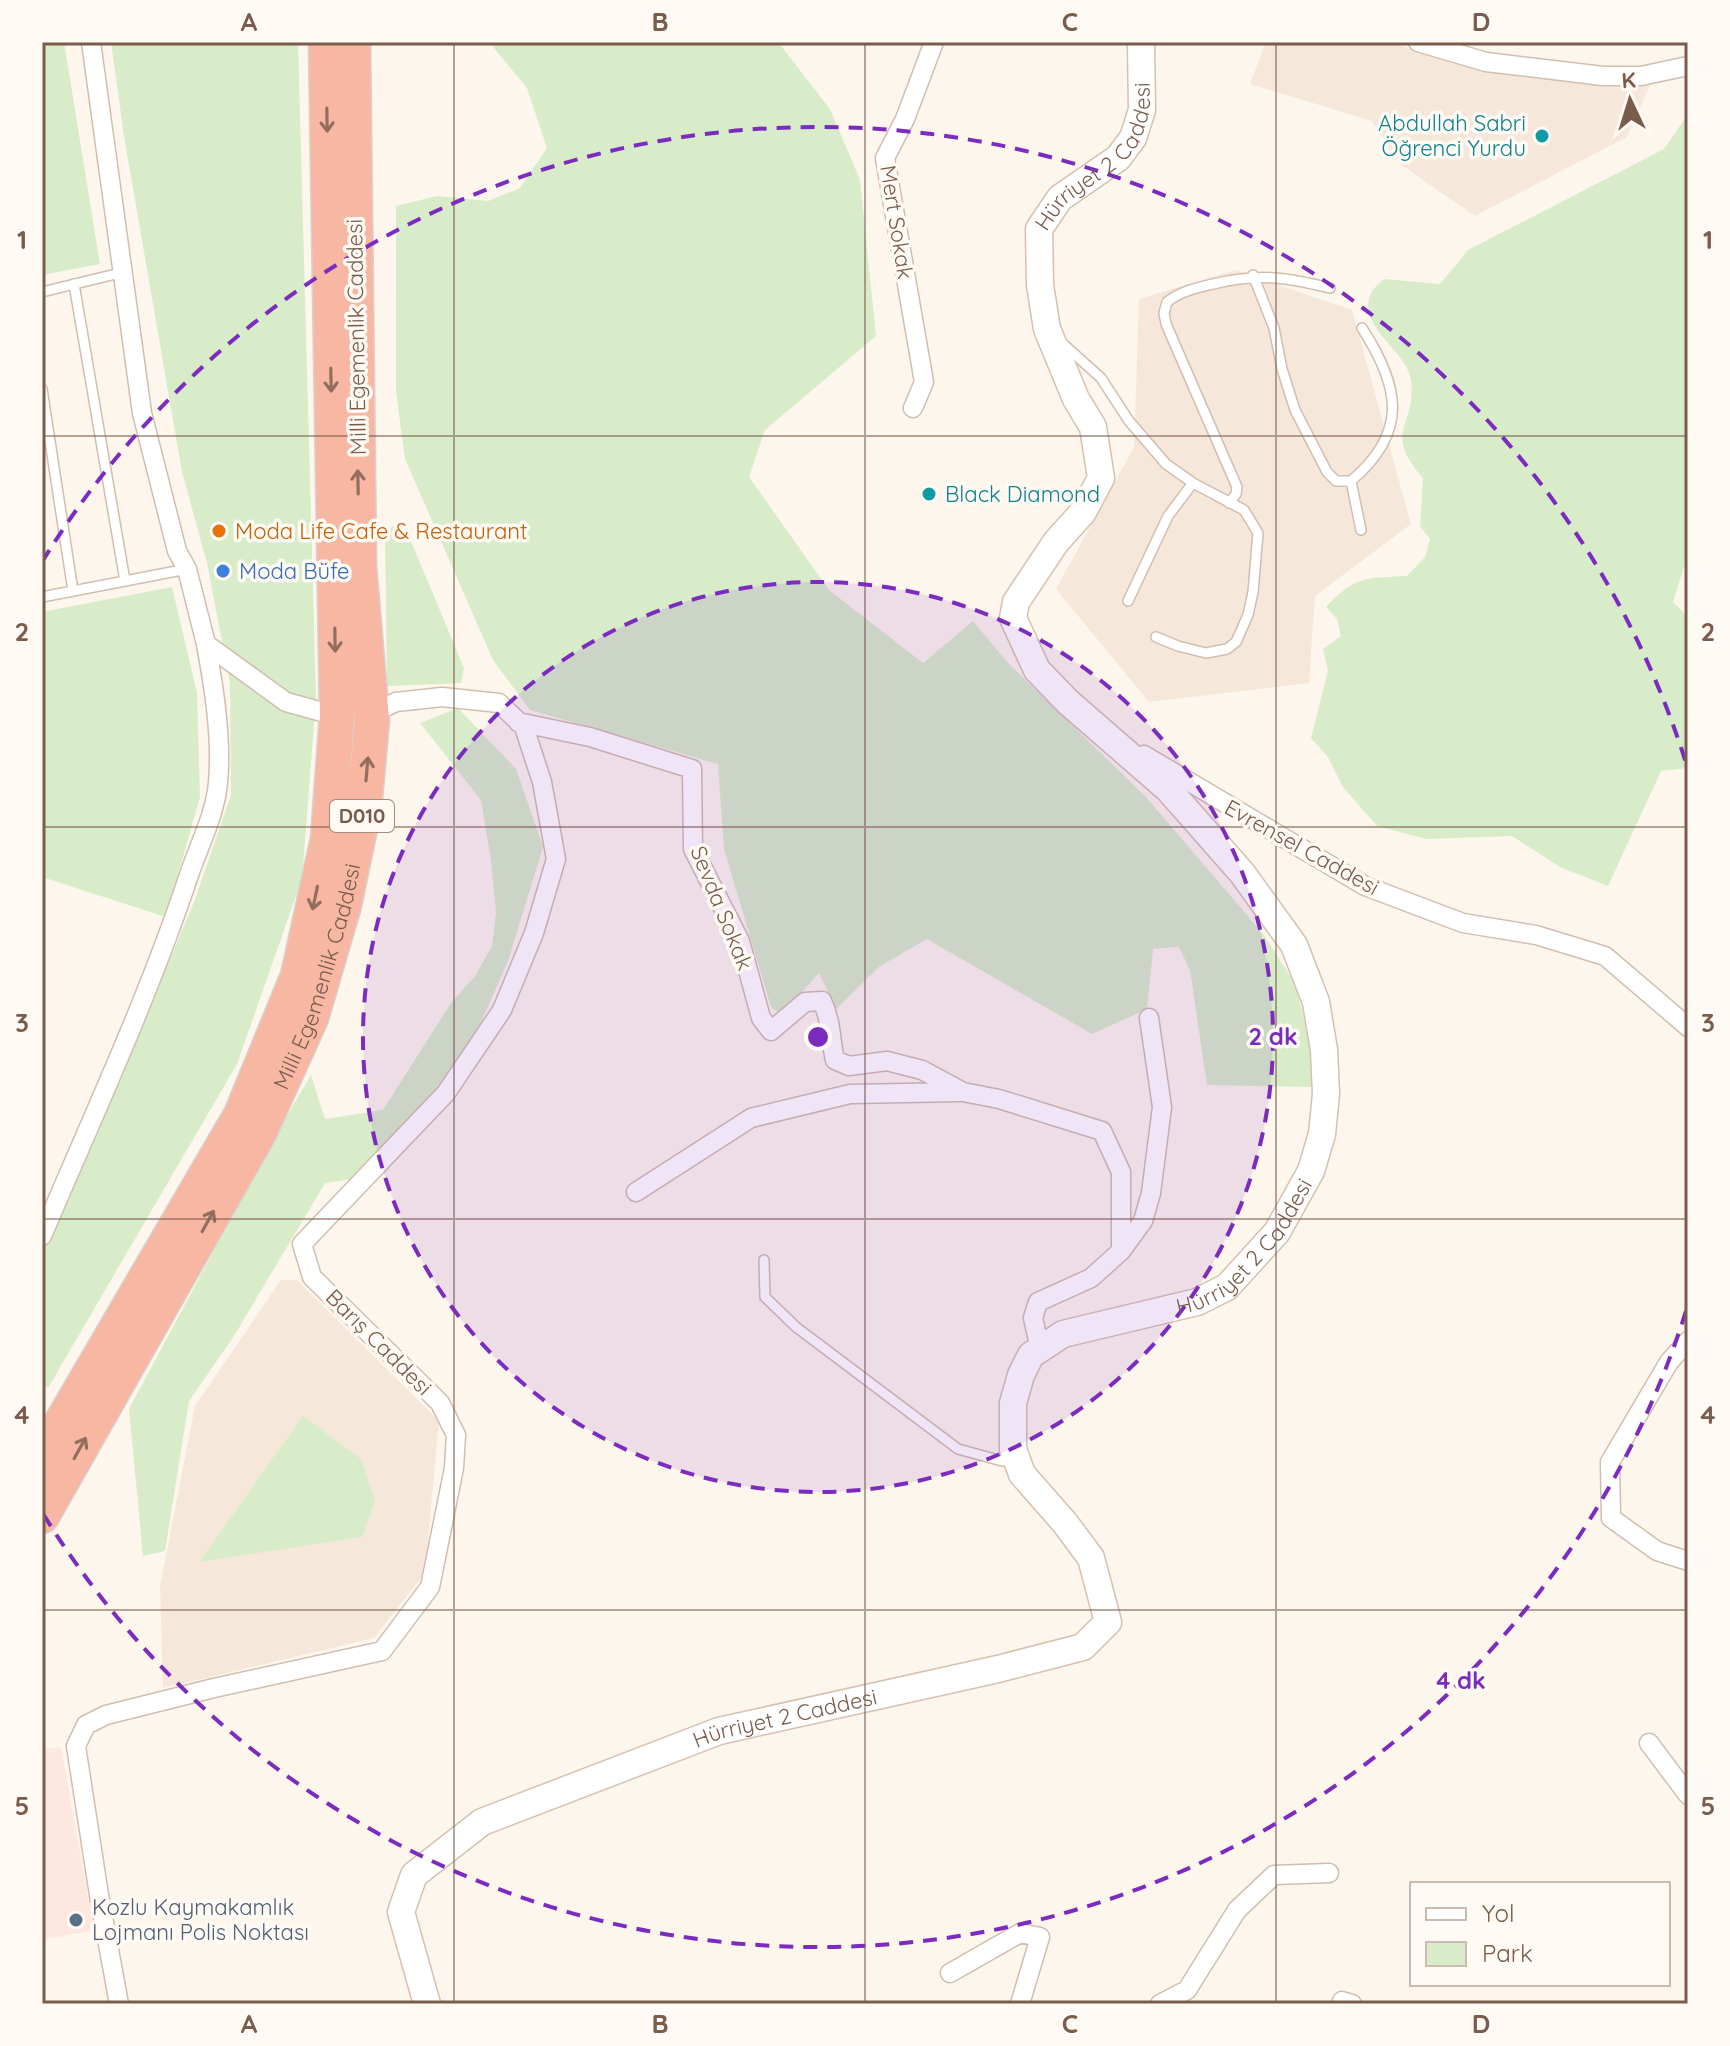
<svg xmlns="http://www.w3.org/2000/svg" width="1730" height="2046" viewBox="0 0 1730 2046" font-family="Quicksand,sans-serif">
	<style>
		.residential { fill: #f5e8da }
		.commercial { fill: #fde8e0 }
		.green { fill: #d8ecc9 }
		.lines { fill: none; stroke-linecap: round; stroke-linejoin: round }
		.lane-casing { stroke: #d1beb0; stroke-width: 12 }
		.street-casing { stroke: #d1beb0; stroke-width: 21 }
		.secondary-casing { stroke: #d6c0b0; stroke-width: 29 }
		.highway-casing { stroke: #dad1cd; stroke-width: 37 }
		.lane { stroke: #fff; stroke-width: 9 }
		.street { stroke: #fff; stroke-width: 18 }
		.secondary { stroke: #fff; stroke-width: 26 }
		.highway { stroke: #f7b7a3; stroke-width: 34 }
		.oneway { stroke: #936e5e }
		.grid { fill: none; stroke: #7a5c4d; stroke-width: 2; stroke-opacity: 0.55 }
		.ring { fill: none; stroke: #7b2cbf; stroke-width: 4; stroke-dasharray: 14 10 }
		.culture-dot { fill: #0f9aa8; stroke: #fffaf3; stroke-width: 3 }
		.food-dot { fill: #e8710a; stroke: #fffaf3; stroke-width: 3 }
		.shop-dot { fill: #3f7fe0; stroke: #fffaf3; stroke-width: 3 }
		.service-dot { fill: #5c6f8a; stroke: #fffaf3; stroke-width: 3 }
		.labels { text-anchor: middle; stroke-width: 7; stroke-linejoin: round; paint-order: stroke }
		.shield { fill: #fffaf3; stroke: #a28b7f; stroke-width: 2 }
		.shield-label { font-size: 20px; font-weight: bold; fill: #7a5c4d }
		.culture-label { font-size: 22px; fill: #0d838f; stroke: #fffaf3; text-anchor: end }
		.street-label { font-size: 22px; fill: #7a5c4d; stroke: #fffaf3 }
		.food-label { font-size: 22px; fill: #c56008; stroke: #fffaf3; text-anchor: start }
		.shop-label { font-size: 22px; fill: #366cbe; stroke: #fffaf3; text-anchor: start }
		.service-label { font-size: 22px; fill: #4e5e75; stroke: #fffaf3; text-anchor: start }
		.centre { fill: #7b2cbf; stroke: #fffaf3; stroke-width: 4 }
		.ring-label { font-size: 24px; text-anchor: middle; font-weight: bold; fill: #7b2cbf; stroke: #fffaf3; stroke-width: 7; stroke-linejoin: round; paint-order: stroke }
		.neatline { fill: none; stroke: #7a5c4d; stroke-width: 3 }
		.grid-label { font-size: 26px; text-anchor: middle; font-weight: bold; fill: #7a5c4d }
	</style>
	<rect width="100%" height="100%" fill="#fdf6ec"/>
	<path class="residential" d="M1266,42H1389L1455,64L1516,74L1650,85L1627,137L1475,216L1400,164L1372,121L1250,84Z
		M1235,270L1352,310L1411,524L1315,596L1309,683L1149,702L1056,589L1134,447L1139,299Z
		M281,1280H297L439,1421L425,1573L374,1638L163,1688L160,1586L195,1406Z"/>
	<path class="commercial" d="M61,1747L94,1930L42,1940V1750Z"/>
	<path class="green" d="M42,42H64L100,264L42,275Z
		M111,42H298L316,698L302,879L237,1064L48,1388L42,1384V1251L84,1164L194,902L231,795L230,683L207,563L182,472L124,136Z
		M489,42H778L830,109L860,180L876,336L765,430L749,477L829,590L923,663L973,621L1008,663L1145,796L1264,935L1294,982L1309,1034L1312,1087L1207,1085L1190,970L1179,947L1153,949L1147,1009L1092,1034L927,939L880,966L836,1009L819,973L782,1015L771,1007L724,849L718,764L530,710L493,660L405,459L396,392V206L437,196L488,201L520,188L547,148L527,88Z
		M1688,114V554L1673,602L1688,617V768L1661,771L1608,886L1560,867L1512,836L1426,839L1377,826L1343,787L1328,757L1311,738L1328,671L1323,649L1341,636L1337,619L1326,607C1355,576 1366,578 1407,576L1425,557L1430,539L1420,526L1423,478C1381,429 1417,428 1411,380C1407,350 1356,328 1371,293C1373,288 1380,283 1384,279L1440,284L1468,250L1664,149Z
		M402,520L464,668L461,683L387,686L385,532Z
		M172,587L197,693L200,797L166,917L42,877V612Z
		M458,708L516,769L543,847L508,961L475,1036L437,1088L352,1179L325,1183L234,1336L189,1401L165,1551L143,1556L129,1409L279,1129L311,1075L325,1119L383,1110L451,1003L475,976L492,946L496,913L491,860L481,800L420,723Z
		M303,1416L361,1459L375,1501L362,1537L199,1562Z"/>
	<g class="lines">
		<g class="lane-casing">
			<path id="lane" d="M1253,275L1274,328L1282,369L1295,410L1327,472L1336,481H1351C1409,432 1400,387 1362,328
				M74,284L125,581
				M42,292L124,272
				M1061,342L1101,378L1129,421L1166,464L1193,483L1244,510L1258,533L1253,592L1248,615L1236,642L1227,649L1206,653L1178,646L1156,637
				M42,389L73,591
				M1351,481L1361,530
				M1229,503L1236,494L1237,487L1166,324L1164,313L1167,302C1181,291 1196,288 1213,284C1259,273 1285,277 1330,288
				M42,597L187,569
				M1128,601L1168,516L1193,483
				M764,1260L765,1297L796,1327L958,1449L1002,1461L1013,1460"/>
		</g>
		<g class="street-casing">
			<path id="street" d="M91,42L142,413L177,551L187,569L206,644L286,702L337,716
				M1418,42L1486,62L1603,76H1641L1688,66
				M913,408L924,382L885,158L905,119L934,42
				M518,722L590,737L692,769L693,849L740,941L761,1018L771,1031L805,1002L822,1001C832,1023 830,1038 835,1060L849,1066L887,1061L922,1070L963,1092L999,1099L1102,1131L1121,1172V1251
				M1144,755L1365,886L1463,923L1536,935L1605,956L1688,1027
				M636,1192L751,1118L850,1094L960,1092
				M42,1236C93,1116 148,998 189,875C199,845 215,815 218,783C222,737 214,688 206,644
				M1688,1341L1669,1362L1610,1462L1611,1518L1657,1551L1688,1561
				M1040,1349L1033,1318L1038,1302L1091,1278L1121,1251L1143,1221L1151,1193L1162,1107L1149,1018
				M1649,1743L1688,1795
				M950,1973L1020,1933L1040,1937L1020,2004
				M1342,2001L1352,2004
				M119,2004L99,1895L76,1746L86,1725L106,1715L214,1688L382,1651L430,1587L454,1468L456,1435L440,1403L312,1277L302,1244L446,1093L502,1010L534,933L556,859L542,782L524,727L499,703L442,697L396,702L371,714
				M1160,2004L1187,1990L1237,1910L1274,1875L1329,1873"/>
		</g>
		<g class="secondary-casing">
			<g id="secondary">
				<path id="s1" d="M427,2004L401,1912L414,1875L482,1822L719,1731L998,1669L1083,1647L1108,1622L1091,1558L1065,1523L1022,1474L1013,1449V1403L1021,1375L1031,1355L1063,1334L1197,1302L1227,1287L1277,1232L1311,1171L1322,1134L1326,1094L1324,1050L1316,1002L1294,945L1242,873L1168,789L1068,702L1037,670L1013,618L1016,602L1056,542L1083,512L1101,478L1093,427L1076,399L1047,329L1040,285L1039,229L1060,198L1118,158L1133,138L1142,110L1141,42"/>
			</g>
		</g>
		<g class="highway-casing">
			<g id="highway">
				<path d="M42,1456L241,1115L298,976L328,839L337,716L326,42"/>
				<path id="s2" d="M42,1516L259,1133L311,1018L344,905L364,809L372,720L359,566L353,42"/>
			</g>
		</g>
		<use href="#lane" class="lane"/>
		<use href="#street" class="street"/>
		<use href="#secondary" class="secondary"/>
		<use href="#highway" class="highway"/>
	</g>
	<defs><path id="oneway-shaft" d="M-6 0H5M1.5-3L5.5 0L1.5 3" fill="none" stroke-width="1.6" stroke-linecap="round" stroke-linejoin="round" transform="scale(2)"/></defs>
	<g class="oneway">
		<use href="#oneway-shaft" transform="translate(327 120) rotate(89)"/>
		<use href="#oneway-shaft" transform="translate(331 380) rotate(89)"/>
		<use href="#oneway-shaft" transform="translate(358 482) rotate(-91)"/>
		<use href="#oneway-shaft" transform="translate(335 640) rotate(89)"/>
		<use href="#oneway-shaft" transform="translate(367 769) rotate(-85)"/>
		<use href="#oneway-shaft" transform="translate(315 898) rotate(102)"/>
		<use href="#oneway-shaft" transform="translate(208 1221) rotate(-61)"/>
		<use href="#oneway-shaft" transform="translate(80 1448) rotate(-61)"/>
	</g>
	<path class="grid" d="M454,42V2004M865,42V2004M1276,42V2004M42,436H1688M42,827H1688M42,1219H1688M42,1610H1688"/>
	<circle cx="818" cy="1037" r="455" fill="#7b2cbf" fill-opacity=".12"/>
	<g class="ring">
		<circle cx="818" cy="1037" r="455"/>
		<path d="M1686 1311A910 910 0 0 1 42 1512M42 562A910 910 0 0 1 1686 763"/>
	</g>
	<g class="culture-dot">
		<circle cx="1542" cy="136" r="8"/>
		<circle cx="929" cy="494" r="8"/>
	</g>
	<circle class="food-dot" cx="219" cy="531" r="8"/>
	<circle class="shop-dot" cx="223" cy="571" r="8"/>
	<circle class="service-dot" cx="76" cy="1920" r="8"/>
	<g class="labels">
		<rect class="shield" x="330" y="800" width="64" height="32" rx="6"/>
		<g class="shield-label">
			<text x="362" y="823">D010</text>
		</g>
		<g class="culture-label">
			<text x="1526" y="131">Abdullah Sabri<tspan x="1526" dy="25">Öğrenci Yurdu</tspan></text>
			<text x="945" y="502" text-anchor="start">Black Diamond</text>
		</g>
		<g class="street-label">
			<text dy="8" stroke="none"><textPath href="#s1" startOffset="2728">Hürriyet 2 Caddesi</textPath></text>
			<text transform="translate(897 222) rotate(81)" y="8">Mert Sokak</text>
			<text transform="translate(356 337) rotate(-91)" y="8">Milli Egemenlik Caddesi</text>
			<text transform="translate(1302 847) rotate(29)" y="8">Evrensel Caddesi</text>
			<text transform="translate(722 908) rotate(68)" y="8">Sevda Sokak</text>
			<text dy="8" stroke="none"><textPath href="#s2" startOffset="608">Milli Egemenlik Caddesi</textPath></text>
			<text dy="8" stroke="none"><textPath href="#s1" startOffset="1432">Hürriyet 2 Caddesi</textPath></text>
			<text transform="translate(379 1342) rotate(45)" y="8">Barış Caddesi</text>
			<text dy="8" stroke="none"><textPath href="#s1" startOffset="542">Hürriyet 2 Caddesi</textPath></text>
		</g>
		<g class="food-label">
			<text x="235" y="539">Moda Life Cafe &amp; Restaurant</text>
		</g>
		<g class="shop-label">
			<text x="239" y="579">Moda Büfe</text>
		</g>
		<g class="service-label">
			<text x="92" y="1915">Kozlu Kaymakamlık<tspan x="92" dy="25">Lojmanı Polis Noktası</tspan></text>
		</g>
	</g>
	<circle cx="818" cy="1037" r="12" class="centre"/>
	<g class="ring-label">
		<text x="1273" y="1045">2 dk</text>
		<text x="1461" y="1689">4 dk</text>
	</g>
	<rect width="1730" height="2046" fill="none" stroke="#fffaf3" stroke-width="88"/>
	<rect x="1410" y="1882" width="260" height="104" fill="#fffaf3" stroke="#cabbb1" stroke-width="2"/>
	<rect x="1426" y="1908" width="40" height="12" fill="#ffffff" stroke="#cabbb1" stroke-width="2"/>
	<text x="1482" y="1922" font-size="24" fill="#7a5c4d">Yol</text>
	<rect x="1426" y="1942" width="40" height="24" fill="#d8ecc9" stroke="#cabbb1" stroke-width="2"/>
	<text x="1482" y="1962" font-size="24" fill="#7a5c4d">Park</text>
	<g transform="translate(1630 100) rotate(356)" stroke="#fffaf3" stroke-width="6" paint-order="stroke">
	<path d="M0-6L14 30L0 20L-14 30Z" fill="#7a5c4d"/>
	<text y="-12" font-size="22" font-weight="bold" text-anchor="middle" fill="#7a5c4d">K</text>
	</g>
	<rect x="44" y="44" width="1642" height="1958" class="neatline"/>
	<g class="grid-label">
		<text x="249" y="31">A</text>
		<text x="660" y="31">B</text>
		<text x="1070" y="31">C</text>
		<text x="1481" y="31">D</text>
		<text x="22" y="249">1</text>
		<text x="1708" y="249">1</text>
		<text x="22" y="641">2</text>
		<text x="1708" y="641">2</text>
		<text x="22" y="1032">3</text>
		<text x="1708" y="1032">3</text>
		<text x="22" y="1424">4</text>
		<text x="1708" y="1424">4</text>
		<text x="22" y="1815">5</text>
		<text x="1708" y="1815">5</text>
		<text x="249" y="2033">A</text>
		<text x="660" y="2033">B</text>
		<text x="1070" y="2033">C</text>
		<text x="1481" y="2033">D</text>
	</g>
</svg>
